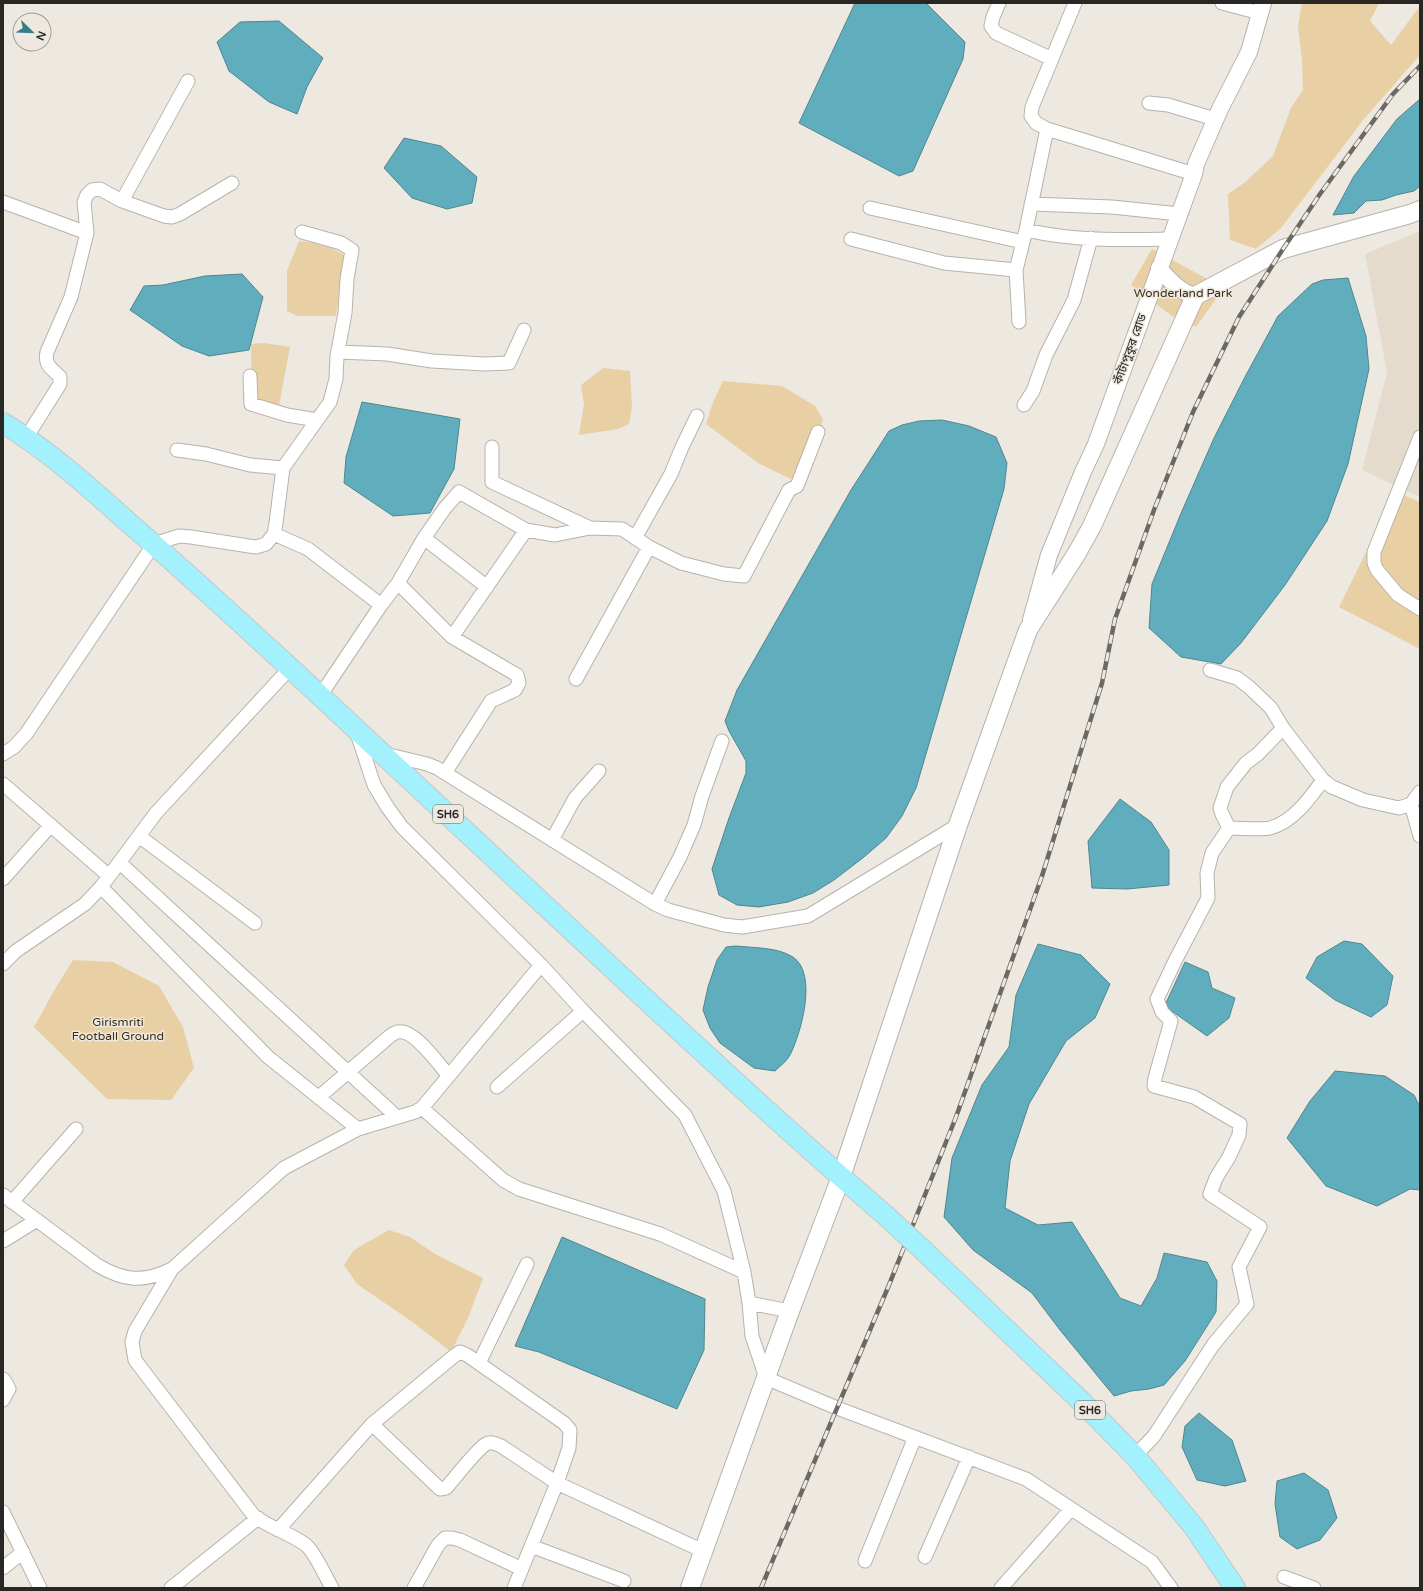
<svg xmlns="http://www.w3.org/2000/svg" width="1423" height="1591" viewBox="0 0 1423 1591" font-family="'Varela Round','Noto Sans Bengali',sans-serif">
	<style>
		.built { fill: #e4dbcd }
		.green { fill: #e8d0a4 }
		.water { fill: #60aebd; stroke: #50868f }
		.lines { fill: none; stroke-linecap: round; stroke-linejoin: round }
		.minor-casing { stroke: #b7b3ab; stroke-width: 15 }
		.tertiary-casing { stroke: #b7b3ab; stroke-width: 18 }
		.secondary-casing { stroke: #b7b3ab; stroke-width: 20 }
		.primary-casing { stroke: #c7c7c6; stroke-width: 22 }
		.minor { stroke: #fff; stroke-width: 13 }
		.tertiary { stroke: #fff; stroke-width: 16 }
		.secondary { stroke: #fff; stroke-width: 18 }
		.primary { stroke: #a4f1fe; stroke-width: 20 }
		.rail-casing { stroke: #6c6964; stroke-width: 4.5 }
		.rail { stroke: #ede8e0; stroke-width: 3; stroke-dasharray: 9; stroke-linecap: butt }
		.primary-bridge-casing { stroke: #c7c7c6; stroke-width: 22; stroke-linecap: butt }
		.primary-bridge { stroke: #a4f1fe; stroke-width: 20 }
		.labels { text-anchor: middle; stroke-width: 3; stroke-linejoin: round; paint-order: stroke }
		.shield { fill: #ede8e0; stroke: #64615c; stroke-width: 1 }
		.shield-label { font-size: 11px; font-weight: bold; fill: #292724 }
		.park-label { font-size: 12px; fill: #392c13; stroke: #ede8e0 }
		.street-label { font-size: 12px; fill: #292724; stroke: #ede8e0 }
	</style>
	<rect width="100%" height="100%" fill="#ede8e0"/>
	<path class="built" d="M1420,231V497L1362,470L1387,373L1365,254Z"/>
	<path class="green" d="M1302,3H1379L1370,21L1391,45L1420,6V55L1364,119L1281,228L1256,249L1230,240L1228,194L1244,183L1273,156L1291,108L1303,90L1302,60L1298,26Z
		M299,241C316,243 331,246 344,255L336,316H297L287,311V271Z
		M1152,249L1224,288L1196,327L1172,316L1131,285Z
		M264,343L290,347L278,411L252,403L251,344Z
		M603,368L630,371L632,407L629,424L618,429L579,435L584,404L581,385Z
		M723,381L782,386L815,406L823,419L809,465L795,481L758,463L706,424L713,402Z
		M1396,492L1420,502V649L1339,607Z
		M73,960L113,962L159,986L183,1027L194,1068L171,1100L107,1099L34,1027L55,989Z
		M389,1230L410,1237L435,1254L483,1278L468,1318L451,1352L414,1323L357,1284L344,1265L354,1250Z"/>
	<path class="water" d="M855,3H926L965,42L963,59L913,171L899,176L799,123Z
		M279,21L323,58L307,87L297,114L269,102L229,71L217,42L240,22Z
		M1420,99V186L1414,191L1396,195L1382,200L1366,201L1354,213L1333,215L1354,176L1397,119Z
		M404,138L441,146L477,177L472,203L447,209L412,198L384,168Z
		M242,274L263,297L249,350L209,356L182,346L130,310L144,286L163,285L205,276Z
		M1348,278L1366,336L1369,369L1348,464L1327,521L1285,585L1241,643L1221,664L1181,657L1149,628L1152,584L1182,511L1214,438L1246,375L1278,316L1312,284L1323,280Z
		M362,402L460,419L454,469L430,513L393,516L344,483L346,457Z
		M942,420L969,426L996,437L1007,463L1004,489L916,788L902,816L886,838L864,857L834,880L813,893L788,902L759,907L737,905L719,895L712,869L729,818L746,773V761L729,731L725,721L737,690L851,490L889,431L902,425L919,421Z
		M1120,799L1151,822L1169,850V885L1127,889L1092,888L1088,841Z
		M1344,941L1362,944L1393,976L1387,1005L1371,1017L1335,1000L1306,978L1317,957Z
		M1038,944L1081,955L1110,984L1095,1018L1066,1041L1029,1104L1010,1161L1005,1208L1038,1225L1072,1222L1120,1298L1141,1306L1157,1278L1164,1253L1207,1262L1217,1281L1216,1312L1185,1361L1164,1385L1149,1389L1131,1391L1114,1396L1060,1330L1032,1293L973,1250L944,1217L952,1158L982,1085L1009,1047L1016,995Z
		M736,946C754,948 777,947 793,957C818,974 801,1033 790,1055C787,1061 780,1066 775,1071L754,1068L720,1043L710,1028L703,1010L708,987L717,960L726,947Z
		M1185,962L1208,972L1212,988L1235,998L1229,1018L1207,1036L1169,1009L1166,1003Z
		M1335,1071L1385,1076L1414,1095L1420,1107V1190L1410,1189L1377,1206L1326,1186L1287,1138L1310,1101Z
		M562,1237L705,1299L704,1350L677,1409L539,1352L515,1346Z
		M1199,1413L1232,1440L1246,1481L1225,1486L1197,1480L1182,1447L1185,1426Z
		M1304,1473L1328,1490L1337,1518L1320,1540L1297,1549L1280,1537L1275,1504L1277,1481Z"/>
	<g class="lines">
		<g class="minor-casing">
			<path id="minor" d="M999,3L993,17L991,26L996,33L1052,59
				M1075,3L1032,107L1031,116L1036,123L1047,129L1194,174
				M1222,3L1260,13
				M1149,103L1168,105L1215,119
				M122,201L188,81
				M3,202L87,233
				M1031,204L1112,207L1179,214
				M870,208L1023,242
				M1026,230L1047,129
				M851,239L944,263L1016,270L1026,230C1073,241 1122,240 1170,239
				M1016,270L1019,322
				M338,352L387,354L432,361L484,364L509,363L524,330
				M250,376L251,404L287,415L317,420
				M1024,405L1033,391L1046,355L1074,300L1091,238
				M1420,437L1374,552V563L1377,570L1398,595L1420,609
				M26,438L60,384V377C52,368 44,366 47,352L71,297L87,233L84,202L87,195L92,190L100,189L122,201L164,216L172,217L180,214L232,183
				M492,447V482L590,528
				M177,450L206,454L250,465L283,468
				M274,534L308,549L381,605
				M424,538L487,587
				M635,538L671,474L682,447L697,416
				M398,583L452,637L510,671L517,675L519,683L515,690L491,701L445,773
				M452,637L526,530
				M1210,670L1237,678L1249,687L1271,708L1283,728L1323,780L1332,787L1363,800L1399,808L1411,804L1420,792
				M576,679L649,547
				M320,696L381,605L398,583L424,538L445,508L459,492L526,530L555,535L590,528L622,529L649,547L681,563L724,574L744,576L789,490L797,486L818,432
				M357,733L374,785L388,808L402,827L541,965L583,1011L685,1115L724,1191L744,1272L749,1303L752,1336L766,1378L837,1408L1026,1479L1152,1562L1171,1588
				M3,754L14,747L26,734L154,544L179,536L191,537L256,547L266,544L274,534L276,523L283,468L330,402L336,379L337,356L345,313L347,279L352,250L341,243L302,232
				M385,754L427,764L437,768L655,904L668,910L724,925L742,927L808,916L958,825
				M3,784L109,876
				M1411,804L1420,836
				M1229,828L1222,814L1220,808L1227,787L1246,763L1258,754L1283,728
				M139,836L255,923
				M552,840L575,798L599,771
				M120,863L397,1117
				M3,879L51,825
				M101,887L268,1057L358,1129
				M655,904L680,857L694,825L702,796L722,741
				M3,964L16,951L85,904L101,887L156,813L290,668
				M497,1087L583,1011
				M319,1097L390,1036C392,1035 395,1032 398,1032C414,1028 439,1065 449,1076
				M422,1108L503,1180L519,1189L660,1234L744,1272
				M3,1195L97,1265C124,1281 143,1283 172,1269L284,1168L358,1129L415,1112L422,1108L541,965
				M12,1202L76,1129
				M3,1241L37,1220
				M172,1269L135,1331L132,1342L135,1360L254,1516C270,1528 290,1533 306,1545C316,1554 325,1576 332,1588
				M749,1303L790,1311
				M479,1363L527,1264
				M3,1379L6,1383L9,1389L3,1400
				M372,1424L440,1489L446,1488C455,1478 476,1450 486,1444C491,1441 496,1444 501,1446L557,1483L703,1551
				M1135,1456L1154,1436L1213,1345L1247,1304L1239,1267L1260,1227L1210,1194L1216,1178L1229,1157L1239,1135L1240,1124L1194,1097L1154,1086L1155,1078L1171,1021L1162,1012L1157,999L1175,961L1208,898L1207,873L1212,853L1229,828C1240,828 1261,830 1270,828C1293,822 1310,798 1323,780
				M3,1512L40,1588
				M278,1530L372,1424L454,1356L460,1352L467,1355L564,1423L570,1430L569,1448L557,1483L514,1588
				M531,1546L624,1581
				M925,1557L969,1457
				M865,1561L915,1437
				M3,1568L23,1552
				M1284,1577L1314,1588
				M171,1588L258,1518
				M414,1588L438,1545L445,1538H452L460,1540L522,1569
				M1001,1588L1071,1509"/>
		</g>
		<g class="tertiary-casing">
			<path id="tertiary" d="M1159,268C1169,280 1180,292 1195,296
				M1031,620L1049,555L1083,472L1096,444L1194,174L1196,164L1220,109L1249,52L1263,3"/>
		</g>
		<g class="secondary-casing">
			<path id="secondary" d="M690,1588L790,1311L841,1177L958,825L1028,630L1077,553L1092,526L1195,296L1283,249L1410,214L1420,210"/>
		</g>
		<g class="primary-casing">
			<path id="primary" d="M3,423C49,451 89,487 129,523C192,577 253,634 314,690C423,792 532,894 641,995C721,1069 801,1143 884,1214
				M924,1251L1083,1403L1135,1456L1194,1527L1235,1588"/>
		</g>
		<use href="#minor" class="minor"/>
		<use href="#tertiary" class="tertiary"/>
		<use href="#secondary" class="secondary"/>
		<use href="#primary" class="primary"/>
		<g class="rail-casing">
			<path id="rail" d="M761,1588L889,1285L956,1117L1042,876L1102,683L1115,619L1154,510L1193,412L1239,317L1283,249L1320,194L1393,94L1420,66"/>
		</g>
		<use href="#rail" class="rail"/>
		<g class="primary-bridge-casing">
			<path id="primary-bridge" d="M884,1214L924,1251"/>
		</g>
		<use href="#primary-bridge" class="primary-bridge"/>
	</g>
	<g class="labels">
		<g class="shield">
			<rect x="433" y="805" width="30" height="18" rx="3"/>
			<rect x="1075" y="1401" width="30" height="18" rx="3"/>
		</g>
		<g class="shield-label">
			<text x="448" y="818">SH6</text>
			<text x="1090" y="1414">SH6</text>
		</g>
		<g class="park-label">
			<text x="1183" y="297">Wonderland Park</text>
			<text x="118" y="1026">Girismriti<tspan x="118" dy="14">Football Ground</tspan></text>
		</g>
		<g class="street-label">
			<text transform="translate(1130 349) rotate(-70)" y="4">কাঁটাপুকুর রোড</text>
		</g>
	</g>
	<rect width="1423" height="1591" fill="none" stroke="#292724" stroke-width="8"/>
	<g transform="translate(32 32) rotate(113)"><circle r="19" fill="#ede8e0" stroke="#9f9b95"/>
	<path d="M0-3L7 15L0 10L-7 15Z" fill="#367c88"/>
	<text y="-6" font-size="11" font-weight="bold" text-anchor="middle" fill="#292724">N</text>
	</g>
</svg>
